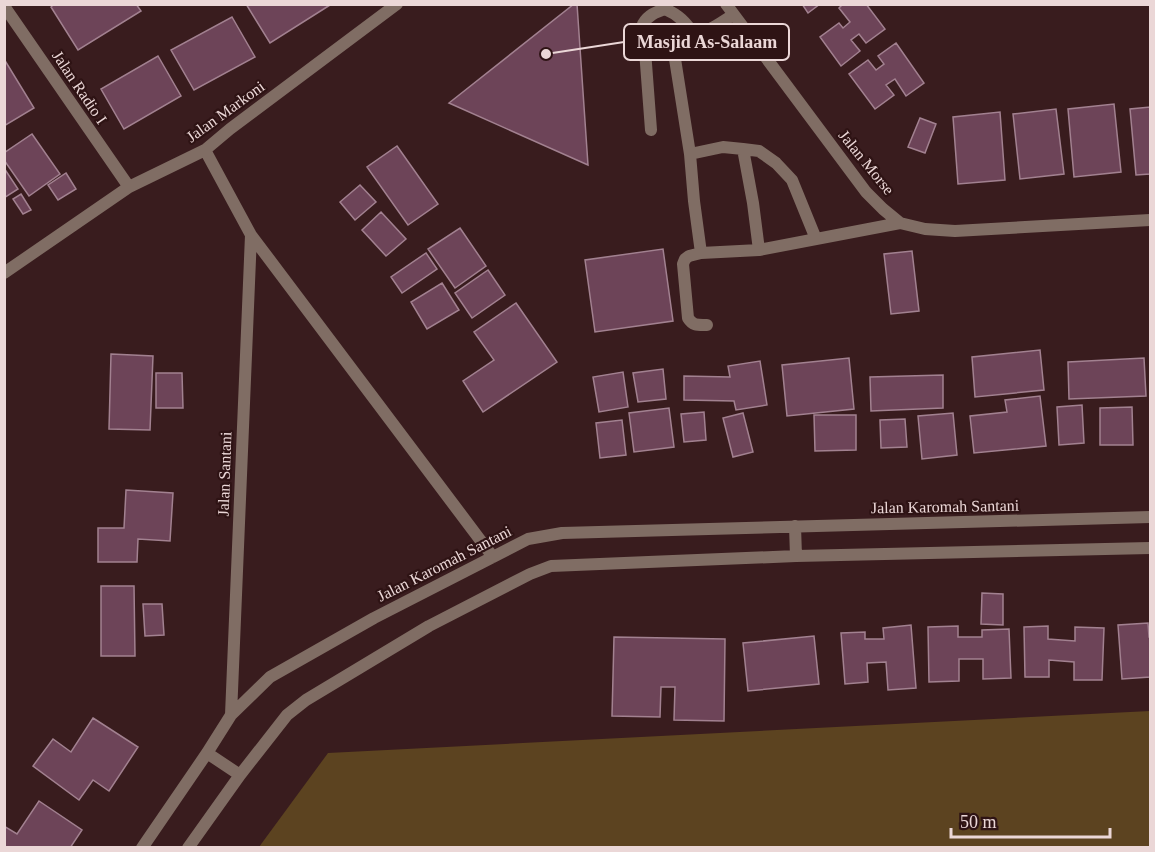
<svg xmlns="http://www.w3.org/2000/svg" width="1155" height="852" viewBox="0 0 1155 852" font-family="Georgia,serif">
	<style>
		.green { fill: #5c4320 }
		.building { fill: #6d4458; stroke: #a28190; stroke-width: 1.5 }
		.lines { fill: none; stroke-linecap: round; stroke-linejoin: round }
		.minor { stroke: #806d64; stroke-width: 12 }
		.labels { text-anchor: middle; stroke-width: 4.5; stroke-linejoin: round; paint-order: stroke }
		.street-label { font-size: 16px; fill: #ebd7d7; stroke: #2e1314 }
		.leader { fill: none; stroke: #ebd7d7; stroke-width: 2 }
		.callout-dot { fill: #ebd7d7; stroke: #2e1314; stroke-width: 2 }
		.callout { fill: #2e1314; stroke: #ebd7d7; stroke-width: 2 }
		.callout-label { font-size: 18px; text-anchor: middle; font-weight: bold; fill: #ebd7d7 }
	</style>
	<rect width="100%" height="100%" fill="#391c1e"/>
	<path class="green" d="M1150,711V847H259L328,753Z"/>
	<path class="building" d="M54,4H136L141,11L78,50L51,7Z
		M246,4H329L330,5L270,43Z
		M574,4H577L588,165L449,103Z
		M802,4H820L808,13Z
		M843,4H866L885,29L866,43L859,34L851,40L860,51L841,66L820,37L839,23L843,28L850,22L839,8Z
		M232,17L255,57L194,90L171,50Z
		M896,43L924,83L906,96L895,79L886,85L894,95L875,109L849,74L868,60L876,70L884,64L878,56Z
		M158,56L181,96L124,129L101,89Z
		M4,59L34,108L4,126Z
		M1114,104L1121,172L1074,177L1068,109Z
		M1150,107V174L1136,175L1130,109Z
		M1056,109L1064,174L1020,179L1013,114Z
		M1000,112L1005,180L958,184L953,117Z
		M920,118L936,124L925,153L908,147Z
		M32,134L60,174L29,196L4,160V153Z
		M397,146L438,204L408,225L367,167Z
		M4,168L18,189L4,198Z
		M66,173L76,189L58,200L48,185Z
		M360,185L376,202L355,220L340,202Z
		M21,194L31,210L23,214L13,199Z
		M381,212L406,239L386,256L362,230Z
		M460,228L486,266L455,288L428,249Z
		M663,249L673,321L595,332L585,260Z
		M912,251L919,311L891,314L884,254Z
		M426,253L437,269L402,293L391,277Z
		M488,270L505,295L472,318L455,293Z
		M442,283L459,310L427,329L411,302Z
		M516,303L557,362L483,412L463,381L494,360L474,332Z
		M1040,350L1044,390L975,397L972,357Z
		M111,354L153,356L150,430L109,429Z
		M849,358L854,409L787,416L782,365Z
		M1144,358L1146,396L1069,399L1068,362Z
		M760,361L767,405L736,410L734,401L684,400V376L730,377L728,366Z
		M663,369L666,399L638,402L633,373Z
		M623,372L628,407L599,412L593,377Z
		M156,373H182L183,408H156Z
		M943,375V408L871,411L870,377Z
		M1040,396L1046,446L974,453L970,416L1007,412L1005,400Z
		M1082,405L1084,443L1059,445L1057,407Z
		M1132,407L1133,445H1100V408Z
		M669,408L674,447L634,452L629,413Z
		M704,412L706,440L684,442L681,414Z
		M743,413L753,452L733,457L723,418Z
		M953,413L957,455L922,459L918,416Z
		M814,415H856V450L815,451Z
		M905,419L907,447L881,448L880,420Z
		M622,420L626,455L600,458L596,423Z
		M126,490L173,493L170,541L138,539L137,562H98V528H124Z
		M101,586H134L135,656H101Z
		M982,593L1003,594V625L981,624Z
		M143,604H162L164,635L145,636Z
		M1148,623L1149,637H1150V677L1122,679L1118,625Z
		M911,625L916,688L888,690L886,662L867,663L868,682L845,684L841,633L865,632V639H884L883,628Z
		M958,626V637H982V630L1009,629L1011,678L983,679V659H959V681L929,682L928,627Z
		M1048,626V639L1075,641V627L1104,628L1102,680H1074V662L1049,660V677H1025L1024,627Z
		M814,636L819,684L748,691L743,643Z
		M614,637L725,639L724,721L674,720L675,687H661L660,717L612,716Z
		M93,718L138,747L109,791L93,780L79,800L33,766L53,739L71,752Z
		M39,801L82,830L70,848H4V826L17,834Z"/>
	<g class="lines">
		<path class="minor" d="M726,4L866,192L883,209L900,223L925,229L955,231L1150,220
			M4,6L129,187
			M651,130L643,24C648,15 656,12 665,9C679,15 685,22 694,34
			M743,149L759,151L776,163L792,180L816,239
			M205,150L251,235L493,557
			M690,154L723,147L743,149L753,203L759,250
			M701,253L694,201L690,154L675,59C679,36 690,38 708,30C717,26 725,20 733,15
			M4,273L129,187L205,150L230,129L397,4
			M707,325C698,325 693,326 688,318L683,264L685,259L689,256L701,253L759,250L900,223
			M795,526L796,556
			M231,715L251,235
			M207,753L240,775
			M142,848L207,753L231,715L270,677L374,618L528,539L562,533L1150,517
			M188,848L240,775L287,715L306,700L429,626L530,574L551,566L796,556L1150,548"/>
	</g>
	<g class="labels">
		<g class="street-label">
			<text transform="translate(80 87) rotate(56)" y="6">Jalan Radio I</text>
			<text transform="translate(225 111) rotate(-36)" y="6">Jalan Markoni</text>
			<text transform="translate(867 162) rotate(51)" y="6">Jalan Morse</text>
			<text transform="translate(224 474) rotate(-88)" y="6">Jalan Santani</text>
			<text transform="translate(945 506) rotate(-1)" y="6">Jalan Karomah Santani</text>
			<text transform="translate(444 563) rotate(-27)" y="6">Jalan Karomah Santani</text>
		</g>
	</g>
	<path class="leader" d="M546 54L624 42"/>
	<circle class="callout-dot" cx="546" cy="54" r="6"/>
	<rect class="callout" x="624" y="24" width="165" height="36" rx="6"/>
	<g class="callout-label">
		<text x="707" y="48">Masjid As-Salaam</text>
	</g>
	<rect width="1155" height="852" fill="none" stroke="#ebd7d7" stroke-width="12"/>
	<path d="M951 828v9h159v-9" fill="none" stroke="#ebd7d7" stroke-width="3"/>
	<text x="960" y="828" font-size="18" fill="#ebd7d7" stroke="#2e1314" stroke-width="4.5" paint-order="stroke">50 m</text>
</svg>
